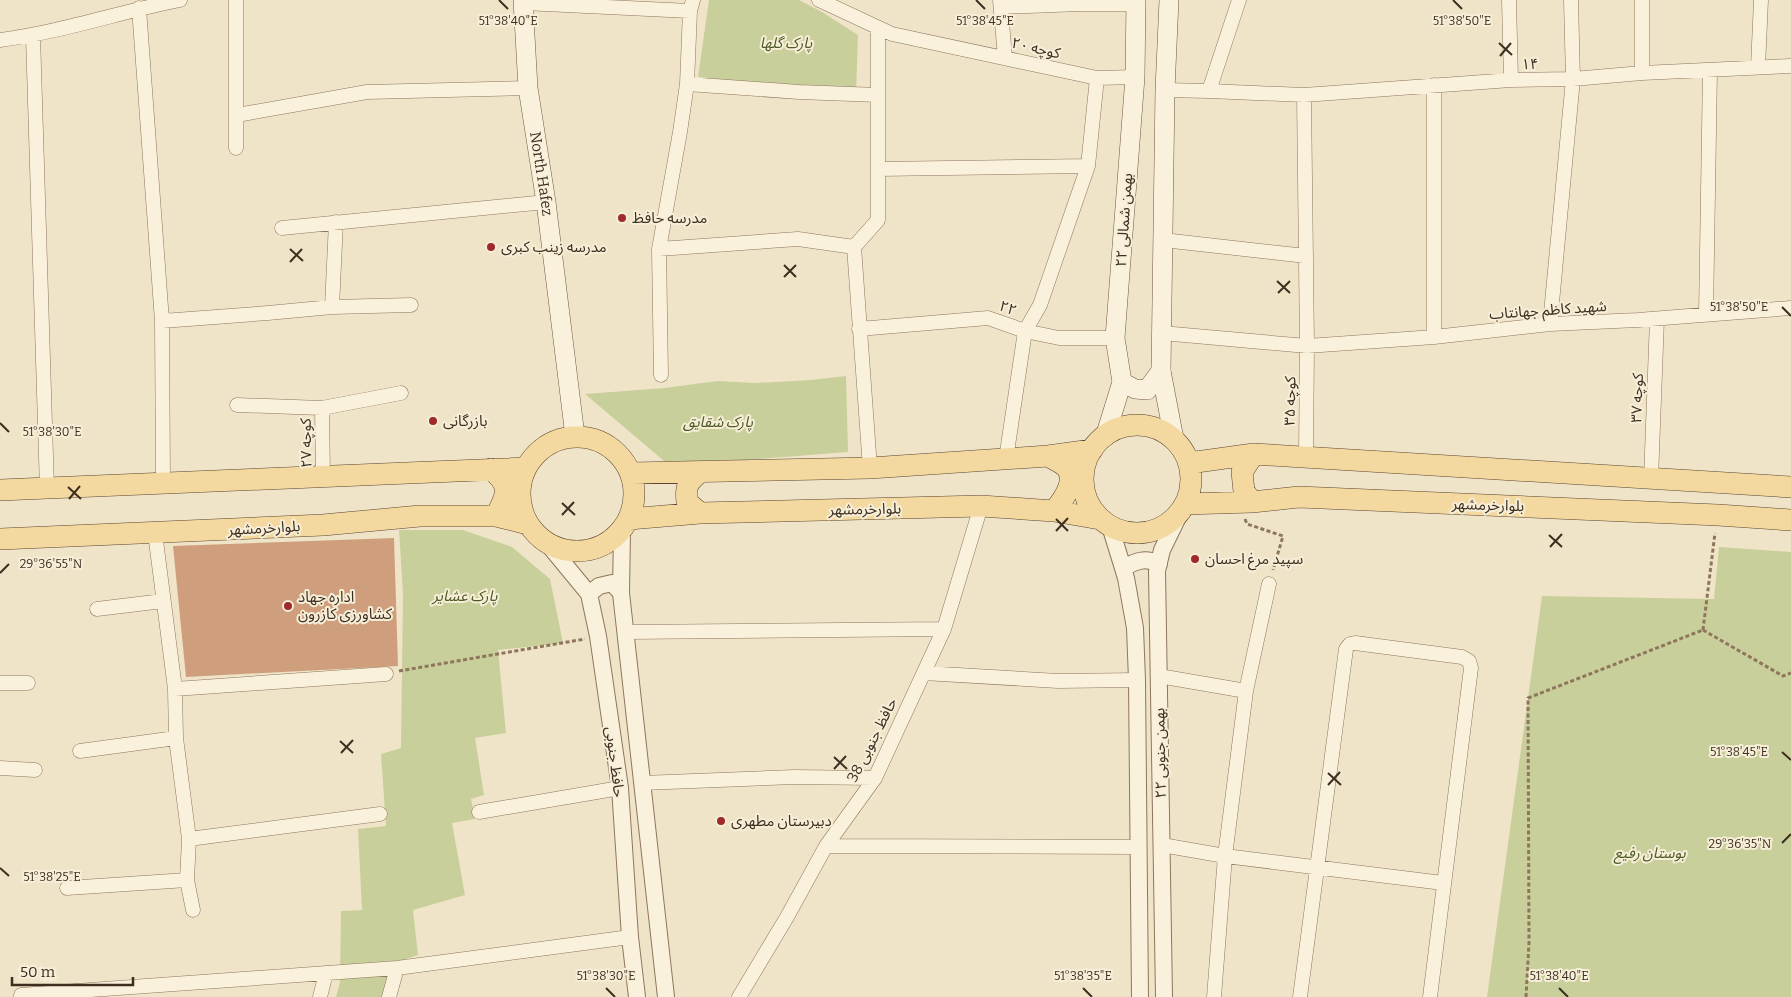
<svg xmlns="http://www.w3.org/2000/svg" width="1791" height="997" viewBox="0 0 1791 997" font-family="Bitter,'Noto Sans Arabic',serif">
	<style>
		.green { fill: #c9cf9b }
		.building { fill: #cf9f7d }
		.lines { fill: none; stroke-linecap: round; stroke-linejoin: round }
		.minor-casing { stroke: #8d765c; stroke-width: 15 }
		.tertiary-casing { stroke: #8d765c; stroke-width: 18 }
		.secondary-casing { stroke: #6f573f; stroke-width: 20 }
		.primary-casing { stroke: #5b4430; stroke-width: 22 }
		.path { stroke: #8d765c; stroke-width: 3; stroke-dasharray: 4 2.5; stroke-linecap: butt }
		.minor { stroke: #faf1dc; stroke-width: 14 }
		.tertiary { stroke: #faf1dc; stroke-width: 16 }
		.secondary { stroke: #faf1dc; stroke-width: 19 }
		.primary { stroke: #f3d9a0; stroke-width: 21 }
		.ticks { fill: none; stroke: #3d2e20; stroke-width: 2 }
		.poi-dot { fill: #9e2a2b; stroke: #f7eed8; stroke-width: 2 }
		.labels { text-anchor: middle; stroke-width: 4; stroke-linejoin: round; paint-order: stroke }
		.park-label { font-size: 15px; font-style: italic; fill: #4d5a26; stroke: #f7eed8 }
		.street-label { font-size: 15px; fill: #3d2e20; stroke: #f7eed8 }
		.poi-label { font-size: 15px; fill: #3d2e20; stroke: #f7eed8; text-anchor: start }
		.ticks-label { font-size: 12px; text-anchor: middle; fill: #3d2e20; stroke: #f7eed8; stroke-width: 4; stroke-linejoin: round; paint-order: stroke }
	</style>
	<rect width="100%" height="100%" fill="#f0e4c8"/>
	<path class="green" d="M709,0H799L822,12L858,35L856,94L698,77Z
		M846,376L848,452L670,466L585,394L665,388L717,381L755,383L811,380Z
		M399,530H463L512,547L550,579L563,643L498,650L506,733L475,738L484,795L471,799L475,819L452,823L465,895L413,910L418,955L394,963L383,997H336L340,982L341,911L362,910L358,829L386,826L381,754L401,748L403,594Z
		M1719,547L1791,552V997H1487L1542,596L1714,599Z"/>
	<path class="building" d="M394,538L398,666L186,677L173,546Z"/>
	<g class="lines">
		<g class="minor-casing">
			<path id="minor" d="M236,0V148
				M819,0L892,34L1097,78L1135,77
				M1000,0L1005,57
				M1509,0L1511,80
				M1642,0V73
				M524,3L690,11
				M1001,7L1080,4H1136
				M139,8L162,321L163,484
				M33,36L47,489
				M0,40C61,32 120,12 180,0
				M1758,67L1761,0
				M687,84L799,92L878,95
				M1434,85V337
				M1165,90L1209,91L1239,0
				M1209,91L1304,95L1511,80L1573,79L1642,73L1791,66
				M1304,95L1307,346L1306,456
				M237,115L367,92L528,88
				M878,169L1088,166
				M282,228L546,202
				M1163,240L1306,256
				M659,249L798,239L854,247
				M332,307L336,222
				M1706,315L1710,70
				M162,321L268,313L332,307L411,305
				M1550,324L1573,79L1571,0
				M859,329L988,318L1025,331L1059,338H1115
				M1162,333L1307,346L1434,337L1550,324L1638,320L1791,308
				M661,375L659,249L680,132L687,84L690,11L693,0
				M237,405L322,408L401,393
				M322,408L323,477
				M1006,459L1025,331L1040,305L1088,166L1097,78
				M870,468L854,247L878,220V28
				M1651,479L1657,319
				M155,533L175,689L176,738L189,839L187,880L193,910
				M97,609L163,601
				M626,632L944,629
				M924,673L1058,681L1137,680
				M1159,676L1246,691
				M0,683H28
				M175,689L386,674
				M80,751L176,738
				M0,768L35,770
				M642,783L794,777L875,778
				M479,812L620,788
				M189,839L380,814
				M1162,845L1225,856L1443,883
				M826,846L1137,847
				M67,888L187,880
				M21,997V995L397,968L630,937
				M320,997L326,973
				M389,997L397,968
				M739,997L787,917L826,846L875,778L944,629L981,506
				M1214,997L1225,856L1246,691L1269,584
				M1300,997L1346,649L1350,644L1355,643L1462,657L1469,661L1471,668L1430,997"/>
		</g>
		<g class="tertiary-casing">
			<path id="tertiary" d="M1110,526L1126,578L1135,628L1137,680L1140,997
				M622,531L621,593L666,997
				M547,543L589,594L598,636L620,788L630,937L637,997
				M1123,568C1136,561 1145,557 1159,564
				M589,594L599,586L612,583L621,593
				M1164,997L1157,571L1162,550L1180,513"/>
		</g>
		<g class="secondary-casing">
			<g id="secondary">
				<path id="s1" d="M523,0L528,88L546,202L575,436"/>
				<path d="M1169,0L1165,90L1161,371L1174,439"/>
				<path d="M1122,382L1135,389L1147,390L1161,371"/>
				<path d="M1105,437L1122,382L1115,338L1135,77L1136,0"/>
			</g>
		</g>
		<g class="primary-casing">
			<path id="primary" d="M1083 479a54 54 0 1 1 108 0a54 54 0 1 1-108 0Z
				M520 494a57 57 0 1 1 114 0a57 57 0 1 1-114 0Z
				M1048,456C1053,459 1062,463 1066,467C1078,481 1063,500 1054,511
				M1189,463L1254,454L1791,487
				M491,469C512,487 507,494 496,516
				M631,473L870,468L1048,456L1092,450
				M0,490L526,468
				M1252,502L1244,491L1242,472L1254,454
				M1185,504L1252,502L1299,497L1718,515L1791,520
				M700,513L687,502C685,486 688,482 700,472
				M629,519L700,513L981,506L1054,511L1100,519
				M0,539L323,525L420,516H496L528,524"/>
		</g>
		<path class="path" d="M1245,519L1247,524L1283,536L1273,570
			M1703,630L1715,533
			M1703,630L1783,676L1791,673
			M399,671L585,639
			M1526,997L1529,943L1528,698L1703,630"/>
		<use href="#minor" class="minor"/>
		<use href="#tertiary" class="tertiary"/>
		<use href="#secondary" class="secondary"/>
		<use href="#primary" class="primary"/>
	</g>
	<path class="ticks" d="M499,0L508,9M976,0L985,9M1453,0L1462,9M1499,43L1512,55M1500,56L1511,43M290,249L303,261M290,262L302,249M784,265L796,277M784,277L796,265M1277,281L1290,293M1278,293L1290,281M1782,307L1791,316M0,423L9,432M68,487L81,499M69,499L80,486M562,503L575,515M562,515L574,502M1056,519L1068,531M1056,531L1068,518M1549,535L1562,547M1550,547L1562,534M0,573L9,564M340,741L353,753M1782,752L1791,760M341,753L353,740M834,757L847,769M834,769L846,756M1328,773L1341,785M1328,785L1340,772M1782,843L1791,834M0,868L9,876M606,988L615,997M1083,988L1092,997M1559,988L1568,997"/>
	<g class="poi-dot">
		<circle cx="622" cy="218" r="5"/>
		<circle cx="491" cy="247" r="5"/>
		<circle cx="433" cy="421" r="5"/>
		<circle cx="1195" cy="559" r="5"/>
		<circle cx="288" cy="606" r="5"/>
		<circle cx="721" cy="821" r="5"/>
	</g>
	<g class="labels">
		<g class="park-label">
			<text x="786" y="48">پارک گلها</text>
			<text x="718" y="427">پارک شقایق</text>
			<text x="465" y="601">پارک عشایر</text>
			<text x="1650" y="858">بوستان رفیع</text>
		</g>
		<g class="street-label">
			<text transform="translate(1036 48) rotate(13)" y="5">کوچه ۲۰</text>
			<text transform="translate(1530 64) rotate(-1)" y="5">۱۴</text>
			<text dy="5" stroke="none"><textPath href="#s1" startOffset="175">North Hafez</textPath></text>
			<text transform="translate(1124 220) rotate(-86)" y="5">۲۲ بهمن شمالی</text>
			<text transform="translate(1008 308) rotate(20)" y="5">۲۲</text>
			<text transform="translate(1548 310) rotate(-4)" y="5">شهید کاظم جهانتاب</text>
			<text transform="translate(1637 398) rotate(-88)" y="5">کوچه ۳۷</text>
			<text transform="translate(1290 401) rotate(-89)" y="5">کوچه ۳۵</text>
			<text transform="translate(306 443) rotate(-91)" y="5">کوچه ۲۷</text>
			<text transform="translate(1488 505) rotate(2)" y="5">بلوارخرمشهر</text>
			<text transform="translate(865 509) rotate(-1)" y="5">بلوارخرمشهر</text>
			<text transform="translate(264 528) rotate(-3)" y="5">بلوارخرمشهر</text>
			<text transform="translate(872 740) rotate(-63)" y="5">حافظ جنوبی 38</text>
			<text transform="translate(1160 753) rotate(-91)" y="5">۲۲ بهمن جنوبی</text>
			<text transform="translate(615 762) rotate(83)" y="5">حافظ جنوبی</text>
		</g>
		<g class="poi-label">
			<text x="632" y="223">مدرسه حافظ</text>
			<text x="501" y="252">مدرسه زینب کبری</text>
			<text x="443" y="426">بازرگانی</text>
			<text x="1205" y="564">سپید مرغ احسان</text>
			<text x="298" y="602">اداره جهاد<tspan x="298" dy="17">کشاورزی کازرون</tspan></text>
			<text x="731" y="826">دبیرستان مطهری</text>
		</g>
	</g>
	<g class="ticks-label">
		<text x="1462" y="25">51°38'50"E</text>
		<text x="508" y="25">51°38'40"E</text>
		<text x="985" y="25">51°38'45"E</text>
		<text x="1739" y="311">51°38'50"E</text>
		<text x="52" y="436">51°38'30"E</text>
		<text x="51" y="568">29°36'55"N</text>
		<text x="1739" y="756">51°38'45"E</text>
		<text x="1740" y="848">29°36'35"N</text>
		<text x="52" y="881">51°38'25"E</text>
		<text x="606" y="980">51°38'30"E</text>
		<text x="1083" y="980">51°38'35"E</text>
		<text x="1559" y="980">51°38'40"E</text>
	</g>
	<path d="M12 977v8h121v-8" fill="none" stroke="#3d2e20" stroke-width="2.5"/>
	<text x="20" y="977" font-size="15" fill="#3d2e20" stroke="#f7eed8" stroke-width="4" paint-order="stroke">50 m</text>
</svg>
